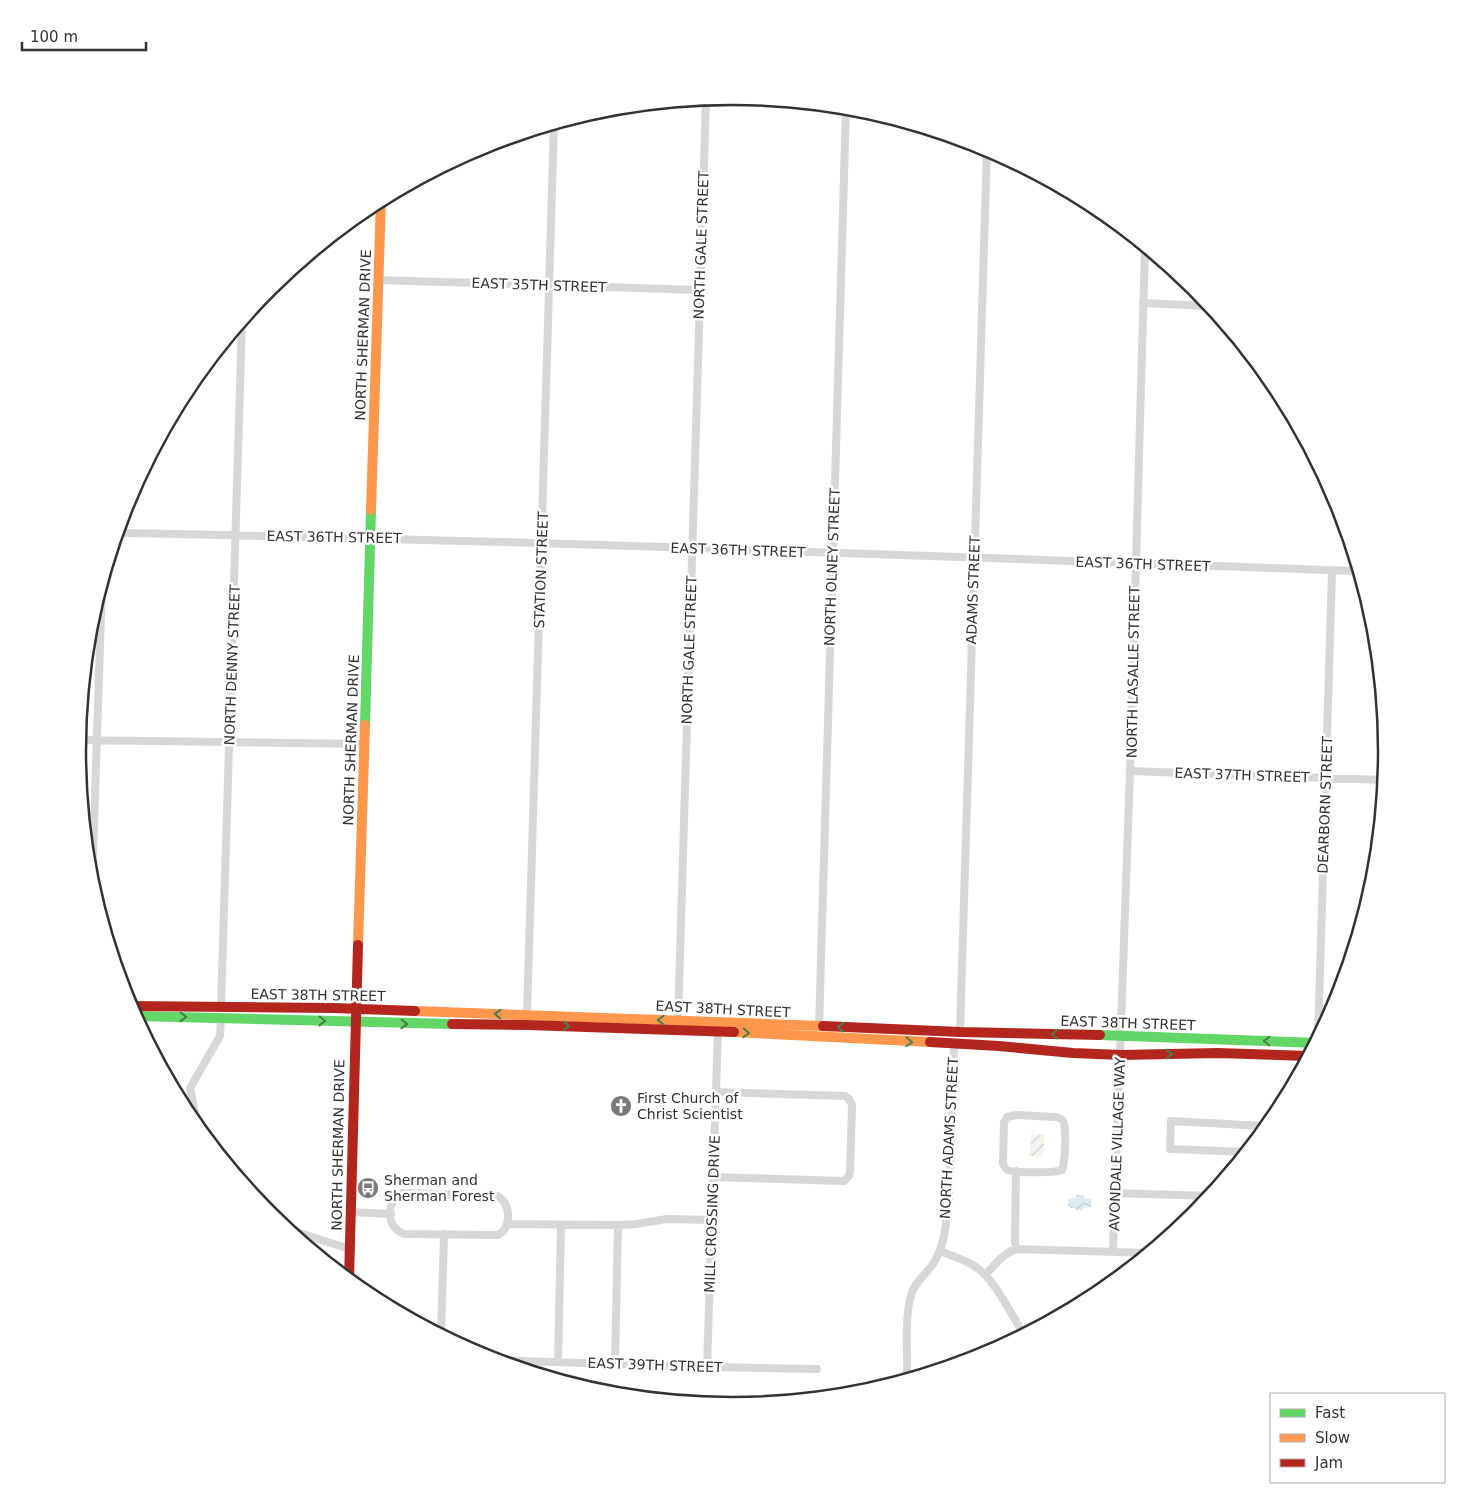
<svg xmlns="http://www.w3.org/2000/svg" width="1465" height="1503" viewBox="0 0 1465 1503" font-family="'DejaVu Sans',sans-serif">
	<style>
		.garden { fill: url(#garden-furrows) }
		.water { fill: url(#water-waves) }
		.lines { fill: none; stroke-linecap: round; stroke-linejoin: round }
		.street { stroke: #d7d7d7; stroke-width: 8 }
		.fast { stroke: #63d668; stroke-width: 10 }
		.slow { stroke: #ff974d; stroke-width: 10 }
		.jam { stroke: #b3261e; stroke-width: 10 }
		.oneway { stroke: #497c4b }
		.labels { text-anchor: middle; stroke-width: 5; stroke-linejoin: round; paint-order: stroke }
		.street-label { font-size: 14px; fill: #333; stroke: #fff }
		.poi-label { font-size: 14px; fill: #333; stroke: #fff; text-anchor: start }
		.rim { fill: none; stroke: #333; stroke-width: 2.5 }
	</style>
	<defs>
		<pattern id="garden-furrows" width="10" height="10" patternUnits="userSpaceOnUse" patternTransform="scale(1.25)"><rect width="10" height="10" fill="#f1f5ed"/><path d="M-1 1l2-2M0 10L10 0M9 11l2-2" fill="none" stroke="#cfd2cc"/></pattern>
		<pattern id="water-waves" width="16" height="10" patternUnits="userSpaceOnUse" patternTransform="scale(1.25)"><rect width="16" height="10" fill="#ddebf3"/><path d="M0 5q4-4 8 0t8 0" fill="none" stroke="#becad1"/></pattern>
	</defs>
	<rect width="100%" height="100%" fill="#fff"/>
	<path class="garden" d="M1031,1134L1044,1135L1043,1156H1030Z"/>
	<path class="water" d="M1076,1195H1084V1198L1091,1199V1207L1083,1208V1210H1076L1075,1208H1070V1206H1068V1199L1076,1198Z"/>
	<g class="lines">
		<path class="street" d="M378,280L700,290
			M1143,303L1210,306
			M118,533C532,540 945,557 1359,571
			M79,740L364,744
			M1130,771L1385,780
			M92,886L102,586
			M221,1008L242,321
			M527,1015L554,124
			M678,1020L706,99
			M819,1027L846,108
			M960,1032L987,148
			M1318,1039L1332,570
			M1016,1115L1056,1117C1059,1118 1061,1118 1063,1121C1067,1127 1065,1163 1062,1170C1056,1173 1014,1173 1008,1170C1005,1169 1004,1166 1003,1163L1004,1122L1007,1117Z
			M198,1127L190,1088L220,1036L221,1018
			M1247,1152L1170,1149L1171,1121L1264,1126L1263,1132
			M1016,1171L1015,1242L1017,1249
			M713,1177L844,1181L849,1176L850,1171L852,1105L849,1099L845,1096L716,1092
			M402,1193L498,1196C511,1205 512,1227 498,1235L404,1234C385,1226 386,1203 402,1193Z
			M1115,1193L1211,1196
			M351,1212L391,1214
			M507,1224L618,1225L636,1224L667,1219L712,1220
			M287,1229L350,1249
			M939,1251C950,1255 962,1259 973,1265C994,1278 1007,1307 1020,1328L1025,1334
			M1113,1251L1130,771L1145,247
			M985,1275C994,1266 1004,1252 1017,1249L1149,1253
			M1064,1314L1066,1307L1072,1304L1081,1305
			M441,1335L444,1234
			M493,1360L707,1367L817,1369
			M558,1362L561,1225
			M615,1364L618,1225
			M707,1367L718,1031
			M907,1380C908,1354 904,1320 911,1295C914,1283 926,1274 933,1264C945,1246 946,1222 949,1201L954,1044"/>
		<path class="fast" d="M365,725L371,510
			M135,1016L452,1024
			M1100,1035L1316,1043"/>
		<path class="slow" d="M371,510L381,200
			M358,945L365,725
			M415,1011L823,1026
			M734,1032L930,1042"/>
		<path class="jam" d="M130,1006L334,1008L415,1011
			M452,1024L527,1025L734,1032
			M823,1026L960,1032L1100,1035
			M930,1042L999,1046L1073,1053L1121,1055L1218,1053L1309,1056
			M349,1280L358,945"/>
	</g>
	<defs><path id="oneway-chevron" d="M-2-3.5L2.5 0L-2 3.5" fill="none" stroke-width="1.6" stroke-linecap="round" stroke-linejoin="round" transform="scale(1.25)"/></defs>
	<g class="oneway">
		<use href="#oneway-chevron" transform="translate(498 1014) rotate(-178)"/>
		<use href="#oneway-chevron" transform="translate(183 1017) rotate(1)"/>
		<use href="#oneway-chevron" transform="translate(661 1020) rotate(-178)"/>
		<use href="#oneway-chevron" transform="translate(322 1021) rotate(1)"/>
		<use href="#oneway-chevron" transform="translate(404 1024) rotate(2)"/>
		<use href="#oneway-chevron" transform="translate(566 1026) rotate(2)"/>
		<use href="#oneway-chevron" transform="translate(841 1027) rotate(-178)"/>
		<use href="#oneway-chevron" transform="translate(746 1033) rotate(3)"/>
		<use href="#oneway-chevron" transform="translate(1055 1034) rotate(-179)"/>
		<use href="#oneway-chevron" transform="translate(1267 1041) rotate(-178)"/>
		<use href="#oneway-chevron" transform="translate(909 1042) rotate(3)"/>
		<use href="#oneway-chevron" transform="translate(1169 1054) rotate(-1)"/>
	</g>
	<defs>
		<g id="church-disc" transform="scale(1.125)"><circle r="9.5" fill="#7a7a7a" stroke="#fff"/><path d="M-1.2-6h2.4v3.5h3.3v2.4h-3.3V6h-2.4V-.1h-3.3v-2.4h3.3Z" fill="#fff"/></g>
		<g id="bus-disc" transform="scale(1.125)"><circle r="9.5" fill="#7a7a7a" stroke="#fff"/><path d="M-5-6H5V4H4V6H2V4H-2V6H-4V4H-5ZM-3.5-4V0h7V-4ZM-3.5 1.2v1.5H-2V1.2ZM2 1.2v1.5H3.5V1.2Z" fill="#fff"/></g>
	</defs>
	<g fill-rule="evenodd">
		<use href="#church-disc" x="621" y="1106"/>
		<use href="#bus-disc" x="368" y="1188"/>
	</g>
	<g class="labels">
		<g class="street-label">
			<text transform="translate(701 245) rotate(-88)" y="5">NORTH GALE STREET</text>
			<text transform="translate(539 285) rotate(2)" y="5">EAST 35TH STREET</text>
			<text transform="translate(363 335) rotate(-88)" y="5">NORTH SHERMAN DRIVE</text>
			<text transform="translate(334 537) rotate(1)" y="5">EAST 36TH STREET</text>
			<text transform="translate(738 550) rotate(2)" y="5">EAST 36TH STREET</text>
			<text transform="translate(1143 564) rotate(2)" y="5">EAST 36TH STREET</text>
			<text transform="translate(832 567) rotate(-88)" y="5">NORTH OLNEY STREET</text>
			<text transform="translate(541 570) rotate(-88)" y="5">STATION STREET</text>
			<text transform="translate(973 590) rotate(-88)" y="5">ADAMS STREET</text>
			<text transform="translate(689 650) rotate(-88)" y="5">NORTH GALE STREET</text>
			<text transform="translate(232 665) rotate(-88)" y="5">NORTH DENNY STREET</text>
			<text transform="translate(1133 672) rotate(-89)" y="5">NORTH LASALLE STREET</text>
			<text transform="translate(351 740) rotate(-88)" y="5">NORTH SHERMAN DRIVE</text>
			<text transform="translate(1242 775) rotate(2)" y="5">EAST 37TH STREET</text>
			<text transform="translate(1325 805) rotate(-88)" y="5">DEARBORN STREET</text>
			<text transform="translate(318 995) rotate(1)" y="5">EAST 38TH STREET</text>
			<text transform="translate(723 1009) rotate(3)" y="5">EAST 38TH STREET</text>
			<text transform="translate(1128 1023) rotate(2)" y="5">EAST 38TH STREET</text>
			<text transform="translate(949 1138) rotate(-87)" y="5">NORTH ADAMS STREET</text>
			<text transform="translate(1117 1144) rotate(-88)" y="5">AVONDALE VILLAGE WAY</text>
			<text transform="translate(338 1145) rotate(-89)" y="5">NORTH SHERMAN DRIVE</text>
			<text transform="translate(712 1214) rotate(-88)" y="5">MILL CROSSING DRIVE</text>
			<text transform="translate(655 1365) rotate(2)" y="5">EAST 39TH STREET</text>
		</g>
		<g class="poi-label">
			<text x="637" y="1103">First Church of<tspan x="637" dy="16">Christ Scientist</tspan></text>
			<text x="384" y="1185">Sherman and<tspan x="384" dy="16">Sherman Forest</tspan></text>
		</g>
	</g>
	<path d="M0 0H1465V1503H0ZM86 751a646 646 0 1 1 1292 0a646 646 0 1 1-1292 0Z" fill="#fff" fill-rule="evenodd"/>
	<path class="rim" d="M86 751a646 646 0 1 1 1292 0a646 646 0 1 1-1292 0Z"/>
	<rect x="1270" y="1393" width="175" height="90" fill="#ffffff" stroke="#adadad"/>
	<rect x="1280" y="1409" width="25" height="8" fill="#63d668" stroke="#adadad"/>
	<text x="1315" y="1418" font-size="15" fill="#333333">Fast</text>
	<rect x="1280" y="1434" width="25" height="8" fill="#ff974d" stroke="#adadad"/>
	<text x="1315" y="1443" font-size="15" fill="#333333">Slow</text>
	<rect x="1280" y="1459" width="25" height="8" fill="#b3261e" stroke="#adadad"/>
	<text x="1315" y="1468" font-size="15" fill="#333333">Jam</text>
	<path d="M22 42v8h124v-8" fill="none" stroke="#333333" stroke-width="2.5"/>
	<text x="30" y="42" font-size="15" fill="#333333" stroke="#ffffff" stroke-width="4" paint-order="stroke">100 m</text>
</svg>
